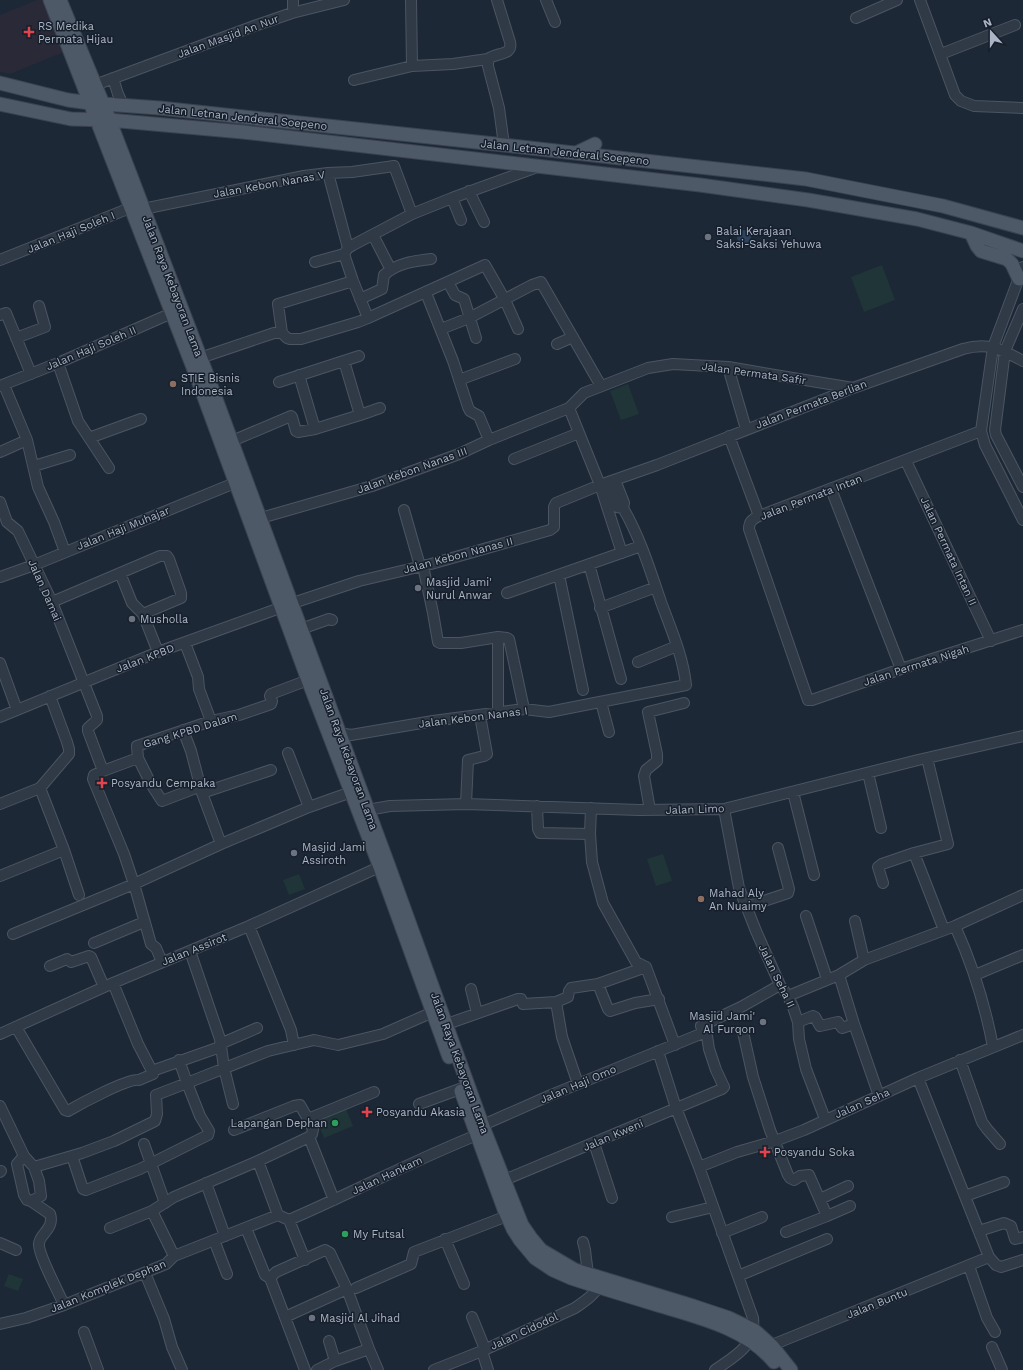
<svg xmlns="http://www.w3.org/2000/svg" width="1023" height="1370" viewBox="0 0 1023 1370" font-family="'Work Sans',sans-serif">
	<style>
		.medical { fill: #2a2938 }
		.green { fill: #1f3538 }
		.water { fill: #2d425d }
		.lines { fill: none; stroke-linecap: round; stroke-linejoin: round }
		.minor-casing { stroke: #4b5562; stroke-width: 12 }
		.major-casing { stroke: #3a4350; stroke-width: 15 }
		.minor { stroke: #303a47; stroke-width: 10 }
		.major { stroke: #4e5967; stroke-width: 13 }
		.health-dot { fill: #e0444e; stroke: #161f2b; stroke-width: 1.5 }
		.worship-dot { fill: #6b7280; stroke: #161f2b; stroke-width: 1.5 }
		.education-dot { fill: #8d6e63; stroke: #161f2b; stroke-width: 1.5 }
		.leisure-dot { fill: #2e9e5b; stroke: #161f2b; stroke-width: 1.5 }
		.labels { text-anchor: middle; stroke-width: 3; stroke-linejoin: round; paint-order: stroke }
		.poi-label { font-size: 11px; fill: #aab5c5; stroke: #161f2b; text-anchor: start }
		.street-label { font-size: 11px; fill: #aab5c5; stroke: #161f2b }
	</style>
	<rect width="100%" height="100%" fill="#1d2836"/>
	<path class="medical" d="M37,0H46L66,51L10,74L0,72V15Z"/>
	<path class="green" d="M882,265L895,300L864,312L851,277Z
		M628,384L639,414L621,420L610,391Z
		M663,854L672,881L656,886L647,859Z
		M299,874L305,889L289,895L283,880Z
		M346,1109L353,1126L324,1138L317,1121Z
		M9,1274L23,1279L18,1291L4,1286Z"/>
	<path class="water" d="M744,230L750,231L751,237L748,243H740L737,239L738,232Z"/>
	<g class="lines">
		<g class="minor-casing">
			<path id="minor" d="M411,0L412,66L453,64L488,59C497,52 513,56 510,42L497,0
				M546,0L555,22
				M920,0L955,95L961,101L974,106L1023,108
				M293,8V0
				M856,18L897,0
				M941,54L1015,25
				M488,59V66L499,108L504,145
				M113,78L118,94L123,105
				M354,80L412,66
				M95,85L257,25L292,13L344,0
				M328,173L348,248
				M469,191L484,222
				M452,198L461,220
				M373,235L391,270
				M0,260L130,208L143,209L304,176L328,173L352,172L394,166L412,214L452,198L537,167
				M315,262L344,254
				M1023,267L993,347L981,431L985,445L1023,520
				M448,282L455,295L464,299L476,338
				M426,293L453,361L468,407L470,411L479,416L489,440
				M360,299L382,289L384,275C397,263 414,261 431,259
				M1023,309L1005,351L995,430L996,435L1023,487
				M0,315L6,313L31,374
				M368,318L485,265L505,300L518,329
				M441,329L469,318L532,285L541,282L601,386
				M282,333L278,304L353,281
				M16,338L45,327L39,306
				M557,344L573,337
				M200,358L274,333H282L287,338L290,339H301L358,322L368,318L353,281L344,254L348,248L353,245L412,214
				M58,363L78,421L109,468
				M728,367L746,429
				M299,375L315,429
				M459,380L515,359
				M279,382L359,356
				M4,385L27,440L38,487L54,522L65,552
				M0,386L58,363L172,313L177,309
				M569,408L600,485L622,553
				M360,415L380,408
				M981,431L759,516C752,519 749,522 749,529L808,700H812L901,669L1023,630
				M729,436L759,516
				M89,438L141,419
				M225,444L291,416L292,417L296,431L298,432L315,429L360,415L344,361
				M0,452L27,440
				M514,459L579,433
				M906,461L991,641
				M34,466L70,455
				M615,480L624,503L623,508
				M831,489L901,669
				M0,502L7,522L18,531L52,602L97,716V720L88,728V731L103,771L94,775L93,779L124,854L134,884L151,944L156,948L162,962
				M404,510L420,566
				M254,520L372,486L459,454L489,440L569,408L584,393L648,368L673,364L728,367L853,388
				M589,564L621,679
				M423,566L433,613L438,642L440,643H461L498,637L507,638L509,639L524,709
				M120,573L132,603L143,614L158,652
				M559,575L583,690
				M0,577L34,565L242,480
				M507,593L641,546
				M52,602L160,556H167L169,559L181,593V598L143,614
				M600,608L656,587
				M301,629L329,619L332,620
				M498,637V712
				M185,643L198,677L199,689L211,721
				M638,662L677,646
				M0,663L17,710
				M601,702L609,732
				M0,717L158,652L299,601L359,581L431,564L550,530L554,527V507L556,503L600,485L657,465L853,388L963,349C988,342 1001,349 1023,361
				M183,730L191,751L202,793L221,844
				M334,737L345,734L351,735L433,721L524,709L549,712L686,685C683,656 671,629 661,602C650,570 640,537 623,508L617,507L615,505L606,483
				M288,753L309,807
				M138,758L151,784L162,801L201,786
				M103,771L138,758L137,746L211,721L239,715L271,704L272,701L270,696L271,694L308,680
				M868,773L881,828
				M793,792L814,875
				M202,793L271,770
				M0,804L40,788L69,754V749L67,742L50,696
				M466,804L468,760L484,756L487,754L481,721
				M537,806L538,829L540,833L590,834
				M591,808L590,834L592,862L603,903L636,962L646,967L675,1045
				M724,809L739,888L756,931L780,985L788,996L793,1007L798,1022L799,1039L806,1069L825,1119
				M650,810L644,776L646,770L657,761V754L648,712L684,703
				M362,811L390,806L466,804L639,810L724,809L918,760L1023,736
				M64,850L79,895
				M914,853L944,930
				M0,876L64,850L40,788
				M883,883L878,867L882,864L914,853L948,844L927,758
				M746,907L788,893L789,889L778,848
				M806,916L827,979
				M855,921L864,960
				M249,926L291,1030L294,1045
				M955,926C973,966 985,1004 993,1047
				M13,934L134,884L221,844L309,807L357,790
				M94,943L144,922
				M190,951L220,1039L224,1068L233,1104
				M50,966L67,959L71,962L89,956L91,957L104,987
				M839,975L854,1024L879,1096
				M975,975L1023,955
				M113,983L138,1044L152,1071L220,1047
				M598,984L608,1009L610,1011L635,1003L659,999
				M471,989L477,1013
				M788,996L839,975L864,960L955,926L1023,895
				M556,1002L562,1037L578,1084
				M798,1022L813,1016L815,1017L820,1026L838,1022L842,1028L854,1024
				M447,1024L518,999H521L523,1004L556,1002L568,997L569,991L571,988L598,984L646,967
				M16,1027L65,1110L68,1111C80,1104 128,1078 139,1080L153,1074L152,1071
				M743,1032L753,1077L770,1130L788,1175L790,1178L794,1180L800,1176L809,1175L827,1216L786,1232
				M0,1034L113,983L249,926L386,864
				M220,1044L257,1028
				M658,1051L676,1108L699,1167L753,1318C756,1346 735,1356 715,1370
				M960,1060L982,1122L987,1129L1000,1144
				M918,1078L989,1257L996,1265L1001,1267L1023,1260
				M419,1104L460,1089
				M0,1106L24,1156L34,1167L39,1181L41,1196L31,1201L27,1200L24,1195L17,1164L24,1156
				M483,1125L551,1095L703,1033L701,1026L741,1007L780,985
				M234,1130L294,1106L300,1105L308,1119
				M309,1137L334,1200
				M594,1143L612,1198
				M144,1144L165,1203
				M72,1156L83,1189L86,1190L140,1169L208,1135L209,1131L200,1116L187,1083L268,1051L314,1040L338,1045L383,1034L433,1012
				M258,1161L278,1215L289,1220L305,1260
				M34,1167L82,1153L114,1141L155,1121L157,1114L156,1095L187,1083L179,1060
				M699,1167L737,1152L775,1141L804,1130L918,1078L1023,1035
				M0,1172L1,1171
				M206,1183L225,1236
				M497,1183L722,1089L724,1087L716,1070L709,1049L707,1036
				M965,1196L1004,1182
				M820,1199L848,1186
				M31,1201L50,1214C55,1229 39,1234 39,1244C38,1254 59,1293 64,1305
				M827,1216L850,1206
				M672,1217L713,1207
				M289,1220C354,1192 416,1159 482,1133
				M110,1228L152,1211L174,1197L258,1161L309,1137L312,1134L313,1129L308,1119L374,1092
				M246,1228L265,1275L270,1278
				M979,1231L1004,1223L1011,1226L1015,1239L1023,1237
				M722,1233L762,1217
				M445,1239L464,1284
				M214,1240L227,1274
				M583,1242L585,1250L588,1274
				M0,1243L16,1250
				M174,1256L278,1215
				M969,1266L987,1318L995,1332
				M145,1273L164,1319L172,1347L182,1370
				M738,1276L827,1239
				M356,1288L411,1264L414,1252L507,1216
				M285,1317L347,1289
				M472,1317L485,1349
				M0,1324L26,1318L64,1305L166,1264L174,1256L152,1211
				M84,1332L98,1370
				M329,1341L335,1361
				M992,1347L1002,1370
				M369,1349L378,1370
				M767,1350L772,1346L777,1343L989,1257
				M482,1351L488,1370
				M305,1370L270,1278L276,1272L325,1250L330,1253L347,1289L369,1349L335,1361L317,1370
				M434,1370L482,1351L575,1308C585,1301 596,1294 601,1282"/>
		</g>
		<g class="major-casing">
			<path id="major" d="M50,0L196,375L308,680L380,867L449,1057
				M60,0L106,111L206,372L388,864L485,1132L522,1225L531,1238L541,1250L575,1270L693,1306L729,1318L754,1330L772,1346L791,1370
				M0,83L68,100L90,103L160,108L495,144L806,179L943,206L1023,228
				M0,104L71,119L109,120L243,132L700,185L808,200L917,219L971,233L1023,251
				M576,153L595,144
				M971,233L977,246L981,251L1007,259L1012,264L1019,279
				M461,1091L504,1209L513,1229L520,1240L535,1258L553,1270L571,1278C601,1288 631,1297 661,1306C701,1318 747,1329 774,1362"/>
		</g>
		<use href="#minor" class="minor"/>
		<use href="#major" class="major"/>
	</g>
	<g class="health-dot">
		<path d="M27 26h4v4h4v4h-4v4h-4v-4h-4v-4h4z"/>
		<path d="M100 777h4v4h4v4h-4v4h-4v-4h-4v-4h4z"/>
		<path d="M365 1106h4v4h4v4h-4v4h-4v-4h-4v-4h4z"/>
		<path d="M763 1146h4v4h4v4h-4v4h-4v-4h-4v-4h4z"/>
	</g>
	<g class="worship-dot">
		<circle cx="708" cy="237" r="4"/>
		<circle cx="418" cy="588" r="4"/>
		<circle cx="132" cy="619" r="4"/>
		<circle cx="294" cy="853" r="4"/>
		<circle cx="763" cy="1022" r="4"/>
		<circle cx="312" cy="1318" r="4"/>
	</g>
	<g class="education-dot">
		<circle cx="173" cy="384" r="4"/>
		<circle cx="701" cy="899" r="4"/>
	</g>
	<g class="leisure-dot">
		<circle cx="335" cy="1123" r="4"/>
		<circle cx="345" cy="1234" r="4"/>
	</g>
	<g class="labels">
		<g class="poi-label">
			<text x="38" y="30">RS Medika<tspan x="38" dy="13">Permata Hijau</tspan></text>
			<text x="716" y="235">Balai Kerajaan<tspan x="716" dy="13">Saksi-Saksi Yehuwa</tspan></text>
			<text x="181" y="382">STIE Bisnis<tspan x="181" dy="13">Indonesia</tspan></text>
			<text x="426" y="586">Masjid Jami'<tspan x="426" dy="13">Nurul Anwar</tspan></text>
			<text x="140" y="623">Musholla</text>
			<text x="111" y="787">Posyandu Cempaka</text>
			<text x="302" y="851">Masjid Jami<tspan x="302" dy="13">Assiroth</tspan></text>
			<text x="709" y="897">Mahad Aly<tspan x="709" dy="13">An Nuaimy</tspan></text>
			<text x="755" y="1020" text-anchor="end">Masjid Jami'<tspan x="755" dy="13">Al Furqon</tspan></text>
			<text x="376" y="1116">Posyandu Akasia</text>
			<text x="327" y="1127" text-anchor="end">Lapangan Dephan</text>
			<text x="774" y="1156">Posyandu Soka</text>
			<text x="353" y="1238">My Futsal</text>
			<text x="320" y="1322">Masjid Al Jihad</text>
		</g>
		<g class="street-label">
			<text transform="translate(228 36) rotate(-20)" y="4">Jalan Masjid An Nur</text>
			<text transform="translate(243 117) rotate(6)" y="4">Jalan Letnan Jenderal Soepeno</text>
			<text transform="translate(565 152) rotate(6)" y="4">Jalan Letnan Jenderal Soepeno</text>
			<text transform="translate(269 184) rotate(-10)" y="4">Jalan Kebon Nanas V</text>
			<text transform="translate(71 232) rotate(-22)" y="4">Jalan Haji Soleh I</text>
			<text transform="translate(173 286) rotate(69)" y="4">Jalan Raya Kebayoran Lama</text>
			<text transform="translate(91 348) rotate(-23)" y="4">Jalan Haji Soleh II</text>
			<text transform="translate(754 373) rotate(8)" y="4">Jalan Permata Safir</text>
			<text transform="translate(811 404) rotate(-21)" y="4">Jalan Permata Berlian</text>
			<text transform="translate(412 470) rotate(-20)" y="4">Jalan Kebon Nanas III</text>
			<text transform="translate(811 497) rotate(-21)" y="4">Jalan Permata Intan</text>
			<text transform="translate(123 528) rotate(-22)" y="4">Jalan Haji Muhajar</text>
			<text transform="translate(949 551) rotate(65)" y="4">Jalan Permata Intan II</text>
			<text transform="translate(458 555) rotate(-15)" y="4">Jalan Kebon Nanas II</text>
			<text transform="translate(45 590) rotate(66)" y="4">Jalan Damai</text>
			<text transform="translate(145 658) rotate(-21)" y="4">Jalan KPBD</text>
			<text transform="translate(916 665) rotate(-18)" y="4">Jalan Permata Nigah</text>
			<text transform="translate(473 717) rotate(-7)" y="4">Jalan Kebon Nanas I</text>
			<text transform="translate(190 730) rotate(-17)" y="4">Gang KPBD Dalam</text>
			<text transform="translate(349 759) rotate(70)" y="4">Jalan Raya Kebayoran Lama</text>
			<text transform="translate(695 809) rotate(-2)" y="4">Jalan Limo</text>
			<text transform="translate(194 949) rotate(-22)" y="4">Jalan Assirot</text>
			<text transform="translate(777 976) rotate(64)" y="4">Jalan Seha II</text>
			<text transform="translate(460 1063) rotate(70)" y="4">Jalan Raya Kebayoran Lama</text>
			<text transform="translate(578 1084) rotate(-23)" y="4">Jalan Haji Omo</text>
			<text transform="translate(862 1103) rotate(-24)" y="4">Jalan Seha</text>
			<text transform="translate(613 1135) rotate(-23)" y="4">Jalan Kweni</text>
			<text transform="translate(387 1175) rotate(-25)" y="4">Jalan Hankam</text>
			<text transform="translate(108 1286) rotate(-22)" y="4">Jalan Komplek Dephan</text>
			<text transform="translate(877 1303) rotate(-22)" y="4">Jalan Buntu</text>
			<text transform="translate(524 1331) rotate(-25)" y="4">Jalan Cidodol</text>
		</g>
	</g>
	<g transform="translate(991 32) rotate(339)" stroke="#161f2b" stroke-width="3" paint-order="stroke">
	<path d="M0-3L7 15L0 10L-7 15Z" fill="#aab5c5"/>
	<text y="-6" font-size="11" font-weight="bold" text-anchor="middle" fill="#aab5c5">N</text>
	</g>
</svg>
